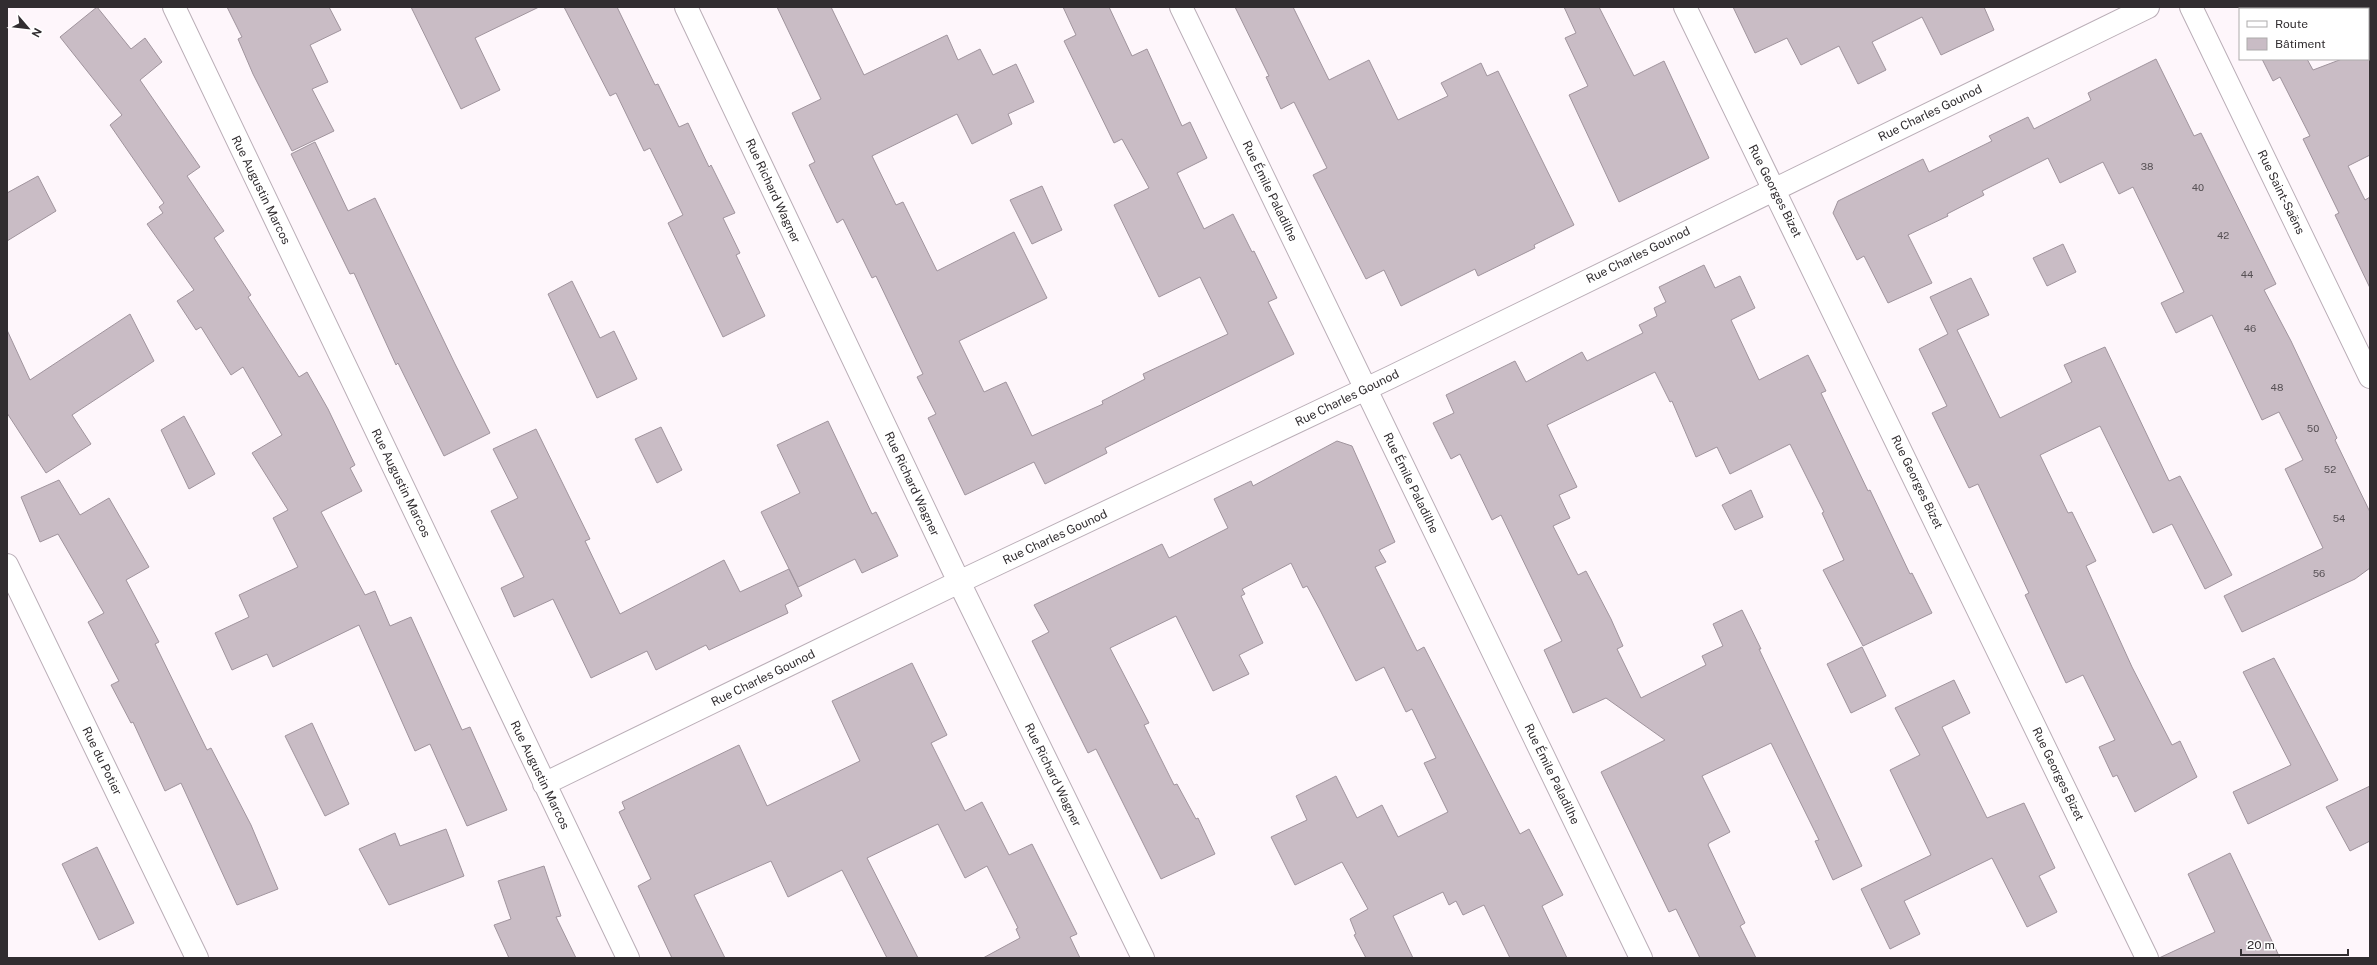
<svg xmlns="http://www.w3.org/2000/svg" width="2377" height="965" viewBox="0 0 2377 965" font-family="'Public Sans',sans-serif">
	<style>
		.building { fill: #c9bcc5; stroke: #a0949d }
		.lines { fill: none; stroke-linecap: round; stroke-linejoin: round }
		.street-casing { stroke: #baaeb7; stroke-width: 24 }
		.street { stroke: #fff; stroke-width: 22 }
		.labels { text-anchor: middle; stroke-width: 3; stroke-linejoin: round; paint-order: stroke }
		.number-label { font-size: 10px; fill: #575155 }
		.street-label { font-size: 12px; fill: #312d30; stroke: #fff }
	</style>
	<rect width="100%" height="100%" fill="#fef6fb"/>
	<path class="building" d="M97,7L131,49L145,38L162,62L140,80L200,167L187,176L224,231L214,238L251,295L248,297L299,377L307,372L328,409L355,465L350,468L362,491L321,512L365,595L375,591L390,626L411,617L462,730L470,727L507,810L467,826L430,744L415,751L359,625L273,667L267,654L232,670L215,633L249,617L239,595L298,567L273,518L288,510L252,453L282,435L243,367L231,375L201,327L196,330L177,301L194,290L147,224L163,213L159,207L164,203L110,125L122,115L60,37Z
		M227,7H329L341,30L310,45L328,82L312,89L334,131L292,151L253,74L238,39L242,37Z
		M411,7H539L475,38L500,90L461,109Z
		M564,7H617L655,85L658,84L679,127L688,123L709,167L711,165L735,213L723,218L740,253L736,255L765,316L723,337L668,223L683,215L650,148L644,151L616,93L610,96Z
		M777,7H831L864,75L947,35L958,60L980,49L993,75L1016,64L1034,102L1008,114L1012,124L972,144L957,114L872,156L896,205L903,202L937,271L1014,232L1047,298L959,341L984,392L1006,382L1032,436L1103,404L1102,401L1145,379L1143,374L1228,334L1200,277L1159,297L1114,205L1149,188L1122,139L1114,143L1064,41L1076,35L1063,7H1109L1132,56L1147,49L1182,126L1190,122L1207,158L1177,173L1204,229L1233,214L1252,252L1254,251L1277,298L1268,302L1294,354L1105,448L1107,453L1045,484L1034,462L965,495L928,418L936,414L917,377L923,374L876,276L872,278L843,219L837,223L809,165L815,162L792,113L821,99Z
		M1235,7H1293L1329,80L1369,60L1398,120L1448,96L1441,83L1481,63L1487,76L1498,71L1574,225L1534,245L1535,248L1478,276L1475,269L1401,306L1384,270L1366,279L1313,175L1327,168L1294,102L1281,109L1266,77L1269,76Z
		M1564,7H1599L1634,76L1664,61L1709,158L1619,202L1569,95L1588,86L1565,38L1576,33Z
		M1733,7H1984L1994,30L1941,55L1922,17L1872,42L1886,70L1858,84L1839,46L1801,65L1787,38L1755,53Z
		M2261,7H2283L2284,9H2257Z
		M2370,48V155L2348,166L2365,200L2370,197V288L2335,215L2339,213L2303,139L2310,136L2280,77L2273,81L2262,59H2307L2313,70L2342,59H2368V49Z
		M2156,59L2194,136L2201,133L2276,284L2264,290L2291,341L2337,438L2335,440L2370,512V568L2355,579L2242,632L2224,596L2323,548L2285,469L2303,460L2279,412L2262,420L2212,315L2176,333L2161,303L2184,292L2133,187L2119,194L2103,162L2060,183L2048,158L1982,191L1984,195L1947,214L1948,216L1908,235L1932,283L1888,303L1864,256L1857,260L1833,213L1838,201L1923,159L1929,172L1992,141L1989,136L2028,117L2034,129L2091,100L2088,93Z
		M315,142L348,211L375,198L455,364L490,433L444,456L398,363L396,365L354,273L350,274L291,154Z
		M38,176L56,211L7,241V193Z
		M1042,186L1062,230L1032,244L1010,200Z
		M2063,244L2076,272L2047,286L2033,258Z
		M1704,265L1715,288L1740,276L1755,308L1731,320L1759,380L1808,355L1826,391L1821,393L1868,491L1870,490L1910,574L1912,573L1932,613L1863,646L1823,570L1844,560L1822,513L1824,512L1790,444L1730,474L1717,447L1696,457L1672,401L1670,402L1655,372L1547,425L1577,487L1559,495L1570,518L1553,526L1578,575L1586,571L1611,619L1623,646L1617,649L1641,698L1706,665L1702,656L1723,646L1713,624L1742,610L1761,649H1759L1862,866L1833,880L1815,841L1819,840L1771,743L1702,776L1730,832L1709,843L1708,845L1745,923L1740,926L1756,958H1700L1676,909L1669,912L1601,772L1665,740L1606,698L1573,713L1544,650L1562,641L1501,515L1492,520L1460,454L1451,459L1433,423L1454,413L1446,395L1515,361L1526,382L1582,352L1587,361L1643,333L1639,325L1657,316L1654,308L1666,302L1659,287Z
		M1971,278L1989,315L1957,330L2000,418L2072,382L2064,365L2105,347L2169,481L2180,476L2232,575L2205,589L2172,524L2153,533L2100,426L2040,455L2068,513L2072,512L2096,561L2086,566L2132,667L2172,745L2180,741L2197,777L2135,812L2117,775L2113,777L2099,747L2115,740L2083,675L2066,683L2025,595L2029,593L1978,484L1969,488L1932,413L1947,406L1919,349L1948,334L1930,297Z
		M572,281L600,338L614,331L637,379L597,398L548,294Z
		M130,314L154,361L72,415L91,444L46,473L7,413V330L30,380Z
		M184,416L215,474L189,489L161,430Z
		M828,421L872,514L876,512L898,556L862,573L855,559L798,587L761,512L800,493L777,445Z
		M661,427L682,470L657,483L635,439Z
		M536,429L590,539L585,541L620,614L724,560L740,592L789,569L802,596L785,605L788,613L709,650L706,645L656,670L647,651L591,678L553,599L514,617L501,588L524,577L491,511L518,498L493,449Z
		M1337,441L1352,446L1395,542L1379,550L1386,562L1375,567L1417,651L1424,647L1520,834L1529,829L1563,895L1542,906L1567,958H1510L1484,905L1463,915L1456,901L1449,905L1443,892L1393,916L1413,958H1366L1354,935L1356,934L1350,919L1368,909L1342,862L1295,885L1271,837L1307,820L1296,796L1336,776L1357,818L1382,805L1398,837L1448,812L1424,763L1436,758L1412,709L1406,712L1384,667L1356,681L1320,610L1307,586L1303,588L1291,563L1242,589L1245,594L1241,596L1263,643L1239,655L1249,674L1213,691L1176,616L1110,648L1149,723L1144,725L1174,785L1177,784L1196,819L1198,818L1215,854L1161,879L1096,749L1088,753L1032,641L1049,632L1034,605L1162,544L1169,558L1228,528L1214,499L1251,481L1253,486Z
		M59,480L80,515L109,498L149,567L126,580L159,642L155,644L207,750L211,748L251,825L278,889L237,905L181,783L165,791L133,722L131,723L111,685L119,681L88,622L104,613L58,534L40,542L21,497Z
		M1751,490L1763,517L1735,530L1722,505Z
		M1862,647L1886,696L1851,713L1827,664Z
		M2274,658L2338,780L2248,824L2233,792L2291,765L2243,672Z
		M912,663L947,735L931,743L965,811L982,802L1009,855L1032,844L1077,934L1070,937L1080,958H983L1020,938L1016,929L1018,928L987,866L965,878L938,824L867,858L918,958H887L842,870L788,897L771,861L694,895L725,958H672L638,886L651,879L619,812L625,809L622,802L739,745L767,806L860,761L832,701Z
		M1954,680L1970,713L1942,727L1987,818L2024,803L2055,868L2039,876L2057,912L2027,927L1992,858L1904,901L1920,934L1890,949L1861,889L1931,855L1890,770L1920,755L1895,708Z
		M312,723L349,804L325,816L285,736Z
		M2370,786V841L2350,851L2326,807Z
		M446,829L464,876L389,905L359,849L395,833L400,846Z
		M97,847L134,923L99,940L62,864Z
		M2230,853L2280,958H2159L2215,932L2188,874Z
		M544,866L561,916L556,917L576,958H509L494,925L511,919L498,881Z"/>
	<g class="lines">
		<g class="street-casing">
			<path id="street" d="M174,7L628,958
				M686,7L959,582L1143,958
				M1181,7L1641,958
				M1685,7L2147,958
				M2191,7L2370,377
				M7,565L197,958
				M544,784L959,582L1391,377L2148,7"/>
		</g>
		<use href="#street" class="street"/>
	</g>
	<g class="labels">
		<g class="number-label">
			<text x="2147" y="170">38</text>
			<text x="2198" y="191">40</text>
			<text x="2223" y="239">42</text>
			<text x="2247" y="278">44</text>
			<text x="2250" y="332">46</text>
			<text x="2277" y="391">48</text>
			<text x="2313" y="432">50</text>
			<text x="2330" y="473">52</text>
			<text x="2339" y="522">54</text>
			<text x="2319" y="577">56</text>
		</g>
		<g class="street-label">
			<text transform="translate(1930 113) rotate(-26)" y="4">Rue Charles Gounod</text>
			<text transform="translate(261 190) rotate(64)" y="4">Rue Augustin Marcos</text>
			<text transform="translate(773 191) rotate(65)" y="4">Rue Richard Wagner</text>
			<text transform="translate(1270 191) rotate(64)" y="4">Rue Émile Paladilhe</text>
			<text transform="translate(1775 191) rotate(63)" y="4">Rue Georges Bizet</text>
			<text transform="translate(2281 192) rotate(64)" y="4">Rue Saint-Saëns</text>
			<text transform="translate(1638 255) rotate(-26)" y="4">Rue Charles Gounod</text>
			<text transform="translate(1347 398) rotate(-26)" y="4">Rue Charles Gounod</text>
			<text transform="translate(1917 482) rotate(64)" y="4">Rue Georges Bizet</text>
			<text transform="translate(401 483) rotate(64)" y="4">Rue Augustin Marcos</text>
			<text transform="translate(1411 483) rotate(64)" y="4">Rue Émile Paladilhe</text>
			<text transform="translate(912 484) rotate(65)" y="4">Rue Richard Wagner</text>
			<text transform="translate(1055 537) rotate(-25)" y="4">Rue Charles Gounod</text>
			<text transform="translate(763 678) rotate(-26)" y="4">Rue Charles Gounod</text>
			<text transform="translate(102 761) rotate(64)" y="4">Rue du Potier</text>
			<text transform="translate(1552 774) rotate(64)" y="4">Rue Émile Paladilhe</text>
			<text transform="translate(2058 774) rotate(64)" y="4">Rue Georges Bizet</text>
			<text transform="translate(540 775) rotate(64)" y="4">Rue Augustin Marcos</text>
			<text transform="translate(1053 775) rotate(64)" y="4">Rue Richard Wagner</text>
		</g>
	</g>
	<rect width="2377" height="965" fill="none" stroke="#312d30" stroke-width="16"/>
	<rect x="2239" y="8" width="130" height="52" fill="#ffffff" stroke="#adabac"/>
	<rect x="2247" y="21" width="20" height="6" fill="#ffffff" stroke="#adabac"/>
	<text x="2275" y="28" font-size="12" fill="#312d30">Route</text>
	<rect x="2247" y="38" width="20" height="12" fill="#c9bcc5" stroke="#adabac"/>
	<text x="2275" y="48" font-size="12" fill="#312d30">Bâtiment</text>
	<g transform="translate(28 28) rotate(118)" stroke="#ffffff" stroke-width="3" paint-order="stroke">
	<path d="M0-3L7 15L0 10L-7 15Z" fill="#312d30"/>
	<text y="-6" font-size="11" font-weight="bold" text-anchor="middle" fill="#312d30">N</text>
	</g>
	<path d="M2241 949v6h107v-6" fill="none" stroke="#312d30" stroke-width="2"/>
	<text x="2247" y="949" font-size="12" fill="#312d30" stroke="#ffffff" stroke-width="3" paint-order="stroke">20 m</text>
</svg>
